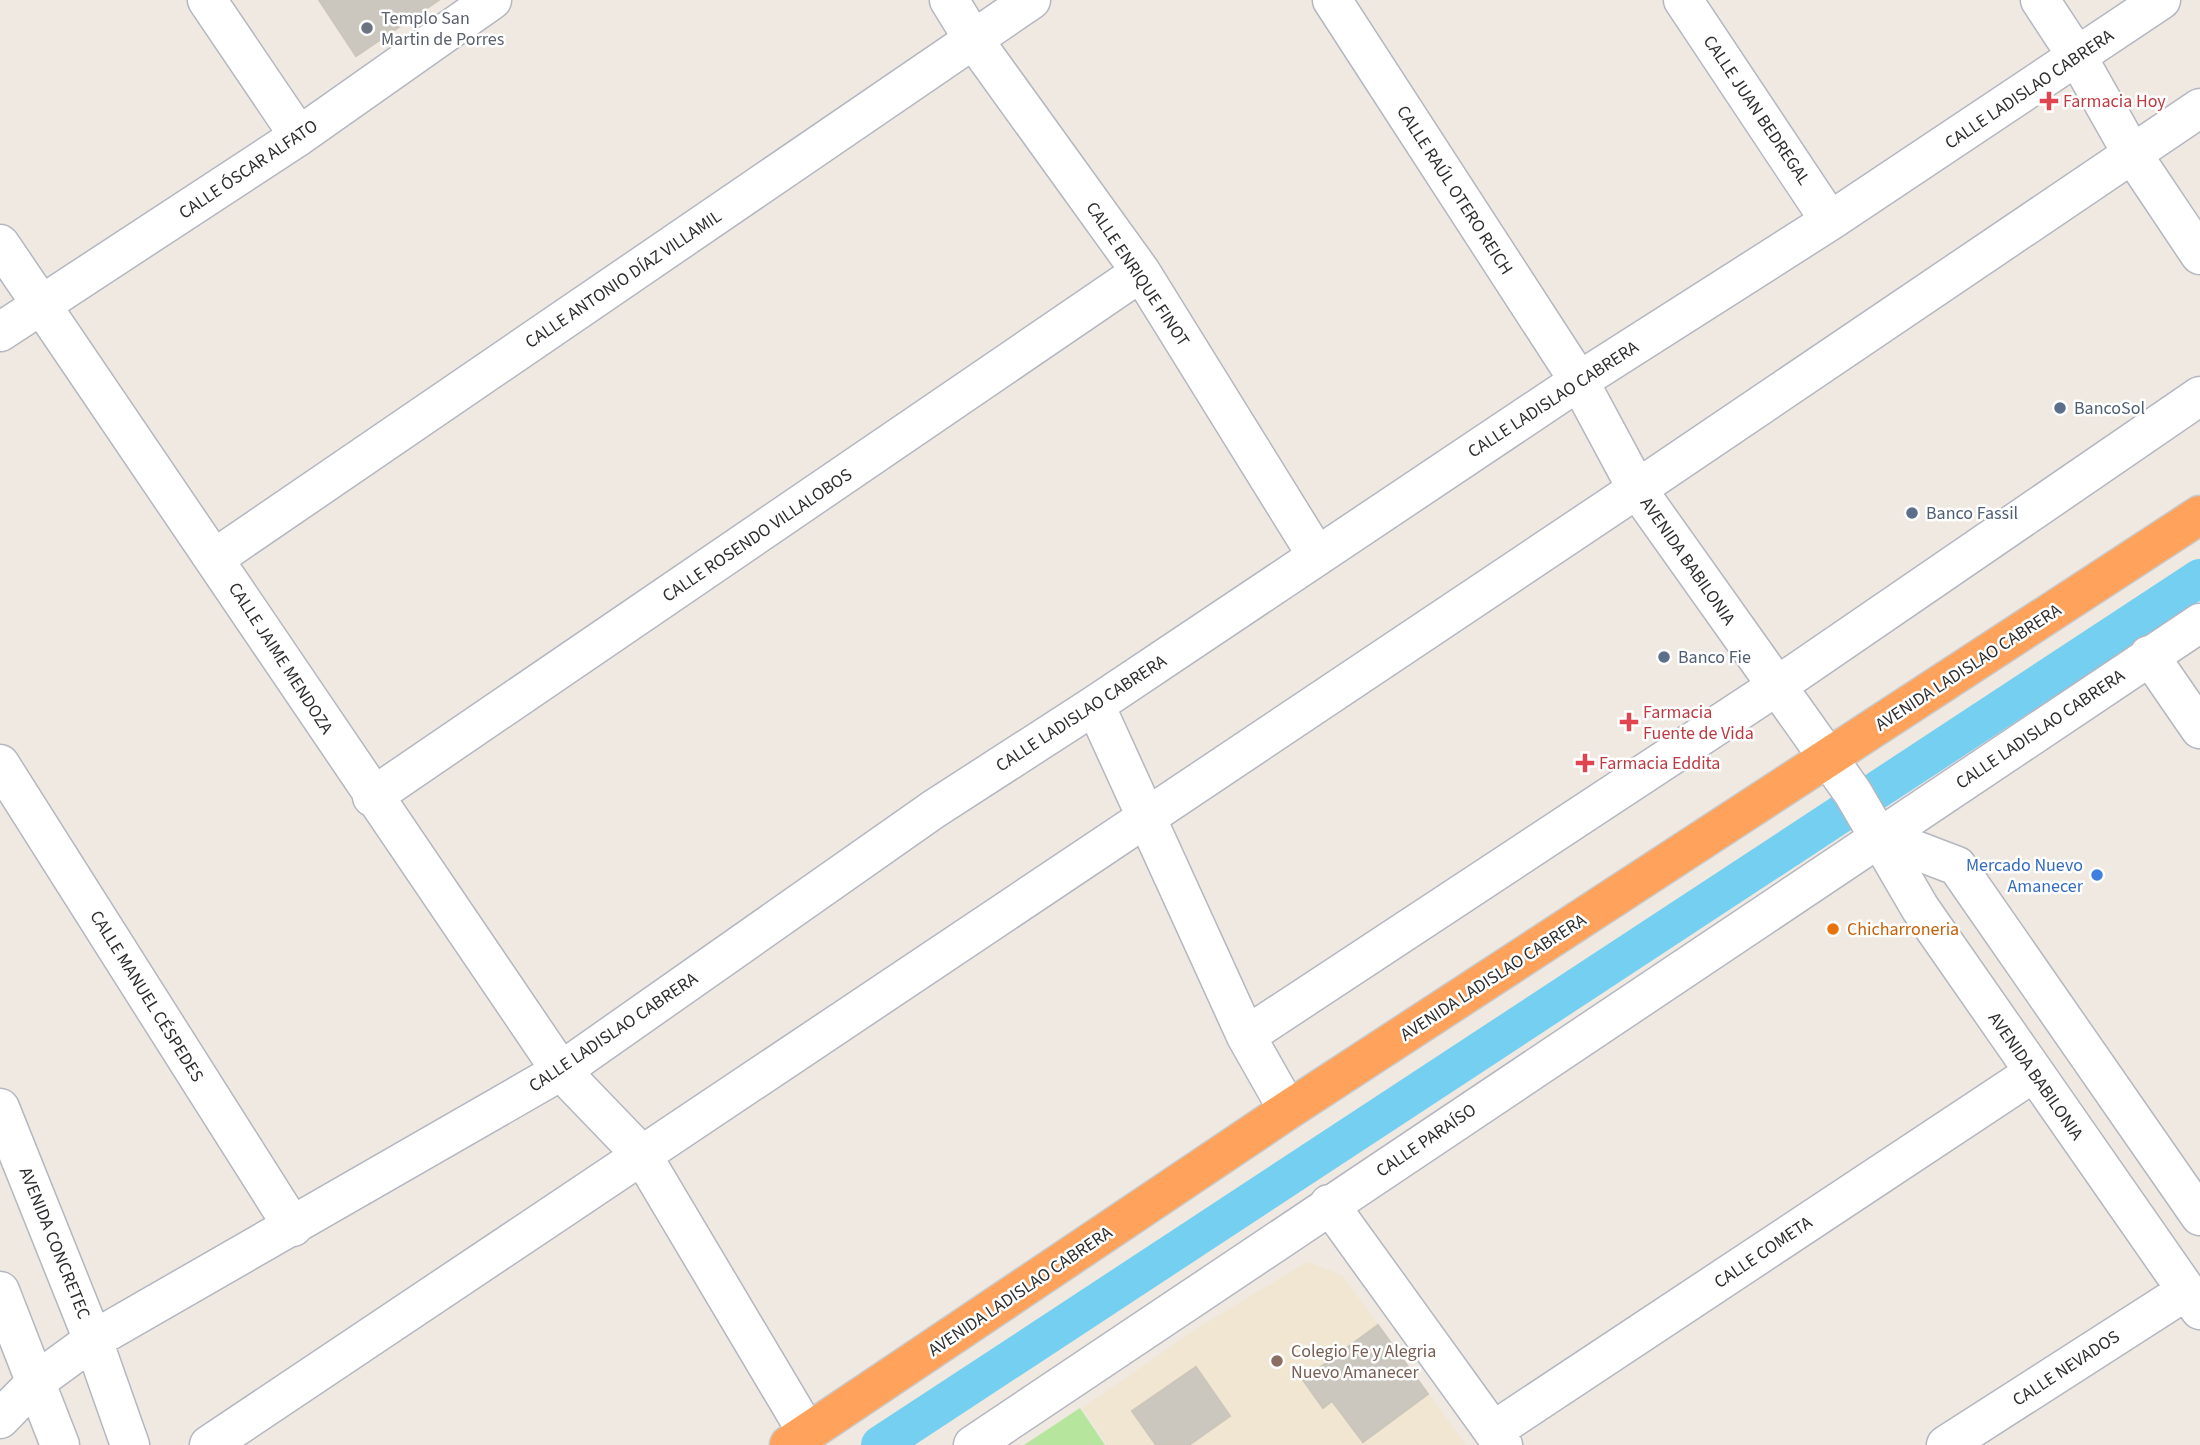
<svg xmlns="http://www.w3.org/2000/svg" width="2200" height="1445" viewBox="0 0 2200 1445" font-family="'Source Sans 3',sans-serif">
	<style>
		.education { fill: #f0e6d1 }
		.green { fill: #b6e59e }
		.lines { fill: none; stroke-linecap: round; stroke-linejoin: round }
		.canal { stroke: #75cff0; stroke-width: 38 }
		.building { fill: #cbc7bf; stroke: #cbc5ba; stroke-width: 2 }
		.minor-casing { stroke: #b4b7c1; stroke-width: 41 }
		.highway-casing { stroke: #c9c9c9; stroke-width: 41 }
		.minor { stroke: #fff; stroke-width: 38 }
		.highway { stroke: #ffa35c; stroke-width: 38 }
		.worship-dot { fill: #6b7280; stroke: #fff; stroke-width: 2.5 }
		.health-dot { fill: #e0444e; stroke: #fff; stroke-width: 2.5 }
		.service-dot { fill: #5c6f8a; stroke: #fff; stroke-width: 2.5 }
		.shop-dot { fill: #3f7fe0; stroke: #fff; stroke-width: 2.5 }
		.food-dot { fill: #e8710a; stroke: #fff; stroke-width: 2.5 }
		.education-dot { fill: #8d6e63; stroke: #fff; stroke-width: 2.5 }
		.labels { text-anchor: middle; stroke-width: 5; stroke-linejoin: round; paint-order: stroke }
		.worship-label { font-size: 18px; fill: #5b616d; stroke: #fff; text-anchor: start }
		.street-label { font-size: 18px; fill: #2e2e2e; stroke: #fff }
		.health-label { font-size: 18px; fill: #be3a42; stroke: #fff; text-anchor: start }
		.service-label { font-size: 18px; fill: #4e5e75; stroke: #fff; text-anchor: start }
		.shop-label { font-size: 18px; fill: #366cbe; stroke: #fff; text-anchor: end }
		.food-label { font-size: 18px; fill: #c56008; stroke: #fff; text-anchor: start }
		.education-label { font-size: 18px; fill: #785e54; stroke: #fff; text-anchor: start }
	</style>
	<rect width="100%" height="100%" fill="#efe9e1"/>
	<path class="education" d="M1307,1262L1342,1275L1466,1445H1107L1082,1408L1199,1327Z"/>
	<path class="green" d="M1080,1408L1105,1445H1024Z"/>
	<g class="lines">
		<path class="canal" d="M880,1445L2200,578"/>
	</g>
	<path class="building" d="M319,0H439L356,56Z
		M1378,1325L1428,1394L1363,1442L1332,1401L1323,1408L1303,1380Z
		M1196,1367L1230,1416L1189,1445H1156L1132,1411Z"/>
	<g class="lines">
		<g class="minor-casing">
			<path id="minor" d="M207,0L299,136
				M949,0L973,39L1141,272L1317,556
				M1332,0L1579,381L1637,489L1853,793L1920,908L2200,1310
				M1683,0L1830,221
				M2040,0L2078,58L2131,152L2200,255
				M0,244L561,1071L642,1155L808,1434
				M0,332L299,136L492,0
				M215,558L1031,0
				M2149,655L2200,729
				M1095,705L1246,1036L1288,1110
				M0,764L293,1227
				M372,797L1141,272
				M1881,837L1957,866L2200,1216
				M1246,1036L1777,686L2200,396
				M0,1108L93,1340L130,1445
				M1329,1204L1503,1445
				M0,1291L60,1445
				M0,1419L37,1381L93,1340L561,1071L934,809L1095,705L1579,381L1830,221L2161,0
				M1493,1431L2033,1073
				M209,1445L1637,489L2200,108
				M973,1445L2200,623
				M1946,1445L2186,1291"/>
		</g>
		<g class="highway-casing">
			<path id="highway" d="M789,1445L1288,1110L2200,515"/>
		</g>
		<use href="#minor" class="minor"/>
		<use href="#highway" class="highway"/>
	</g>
	<circle class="worship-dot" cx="367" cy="28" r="7"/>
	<g class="health-dot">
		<path d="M2045.5 90.5h7v7h7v7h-7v7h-7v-7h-7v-7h7z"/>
		<path d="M1625.5 711.5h7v7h7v7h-7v7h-7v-7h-7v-7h7z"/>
		<path d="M1581.5 752.5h7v7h7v7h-7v7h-7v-7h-7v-7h7z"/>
	</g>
	<g class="service-dot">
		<circle cx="2060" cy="408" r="7"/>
		<circle cx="1912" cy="513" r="7"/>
		<circle cx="1664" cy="657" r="7"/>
	</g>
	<circle class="shop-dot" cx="2097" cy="875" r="7"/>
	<circle class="food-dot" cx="1833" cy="929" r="7"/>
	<circle class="education-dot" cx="1277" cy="1361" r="7"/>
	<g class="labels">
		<g class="worship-label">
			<text x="381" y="24">Templo San<tspan x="381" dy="21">Martin de Porres</tspan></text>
		</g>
		<g class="street-label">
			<text transform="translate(2029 89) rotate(-34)" y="6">CALLE LADISLAO CABRERA</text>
			<text transform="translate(1757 110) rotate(56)" y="6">CALLE JUAN BEDREGAL</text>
			<text transform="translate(248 169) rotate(-34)" y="6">CALLE ÓSCAR ALFATO</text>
			<text transform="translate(1455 190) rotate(57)" y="6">CALLE RAÚL OTERO REICH</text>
			<text transform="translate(1138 274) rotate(56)" y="6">CALLE ENRIQUE FINOT</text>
			<text transform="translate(623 279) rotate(-34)" y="6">CALLE ANTONIO DÍAZ VILLAMIL</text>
			<text transform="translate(1553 399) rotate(-33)" y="6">CALLE LADISLAO CABRERA</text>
			<text transform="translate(757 535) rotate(-34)" y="6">CALLE ROSENDO VILLALOBOS</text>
			<text transform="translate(1688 561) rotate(55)" y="6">AVENIDA BABILONIA</text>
			<text transform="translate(281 658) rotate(57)" y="6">CALLE JAIME MENDOZA</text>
			<text transform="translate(1968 667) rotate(-33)" y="6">AVENIDA LADISLAO CABRERA</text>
			<text transform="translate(1081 713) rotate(-33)" y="6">CALLE LADISLAO CABRERA</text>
			<text transform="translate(2040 729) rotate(-34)" y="6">CALLE LADISLAO CABRERA</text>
			<text transform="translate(1493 977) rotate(-33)" y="6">AVENIDA LADISLAO CABRERA</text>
			<text transform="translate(147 996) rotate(58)" y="6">CALLE MANUEL CÉSPEDES</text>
			<text transform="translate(613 1032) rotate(-34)" y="6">CALLE LADISLAO CABRERA</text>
			<text transform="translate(2036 1076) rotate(55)" y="6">AVENIDA BABILONIA</text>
			<text transform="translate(1426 1140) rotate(-34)" y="6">CALLE PARAÍSO</text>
			<text transform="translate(55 1243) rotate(68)" y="6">AVENIDA CONCRETEC</text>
			<text transform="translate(1763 1252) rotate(-34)" y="6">CALLE COMETA</text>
			<text transform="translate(1020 1291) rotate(-34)" y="6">AVENIDA LADISLAO CABRERA</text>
			<text transform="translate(2066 1368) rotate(-33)" y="6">CALLE NEVADOS</text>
		</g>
		<g class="health-label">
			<text x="2063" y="107">Farmacia Hoy</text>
			<text x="1643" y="718">Farmacia<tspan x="1643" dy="21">Fuente de Vida</tspan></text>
			<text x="1599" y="769">Farmacia Eddita</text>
		</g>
		<g class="service-label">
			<text x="2074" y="414">BancoSol</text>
			<text x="1926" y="519">Banco Fassil</text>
			<text x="1678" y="663">Banco Fie</text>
		</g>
		<g class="shop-label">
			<text x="2083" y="871">Mercado Nuevo<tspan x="2083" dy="21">Amanecer</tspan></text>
		</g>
		<g class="food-label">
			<text x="1847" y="935">Chicharroneria</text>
		</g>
		<g class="education-label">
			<text x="1291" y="1357">Colegio Fe y Alegria<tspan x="1291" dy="21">Nuevo Amanecer</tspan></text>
		</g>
	</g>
</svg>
